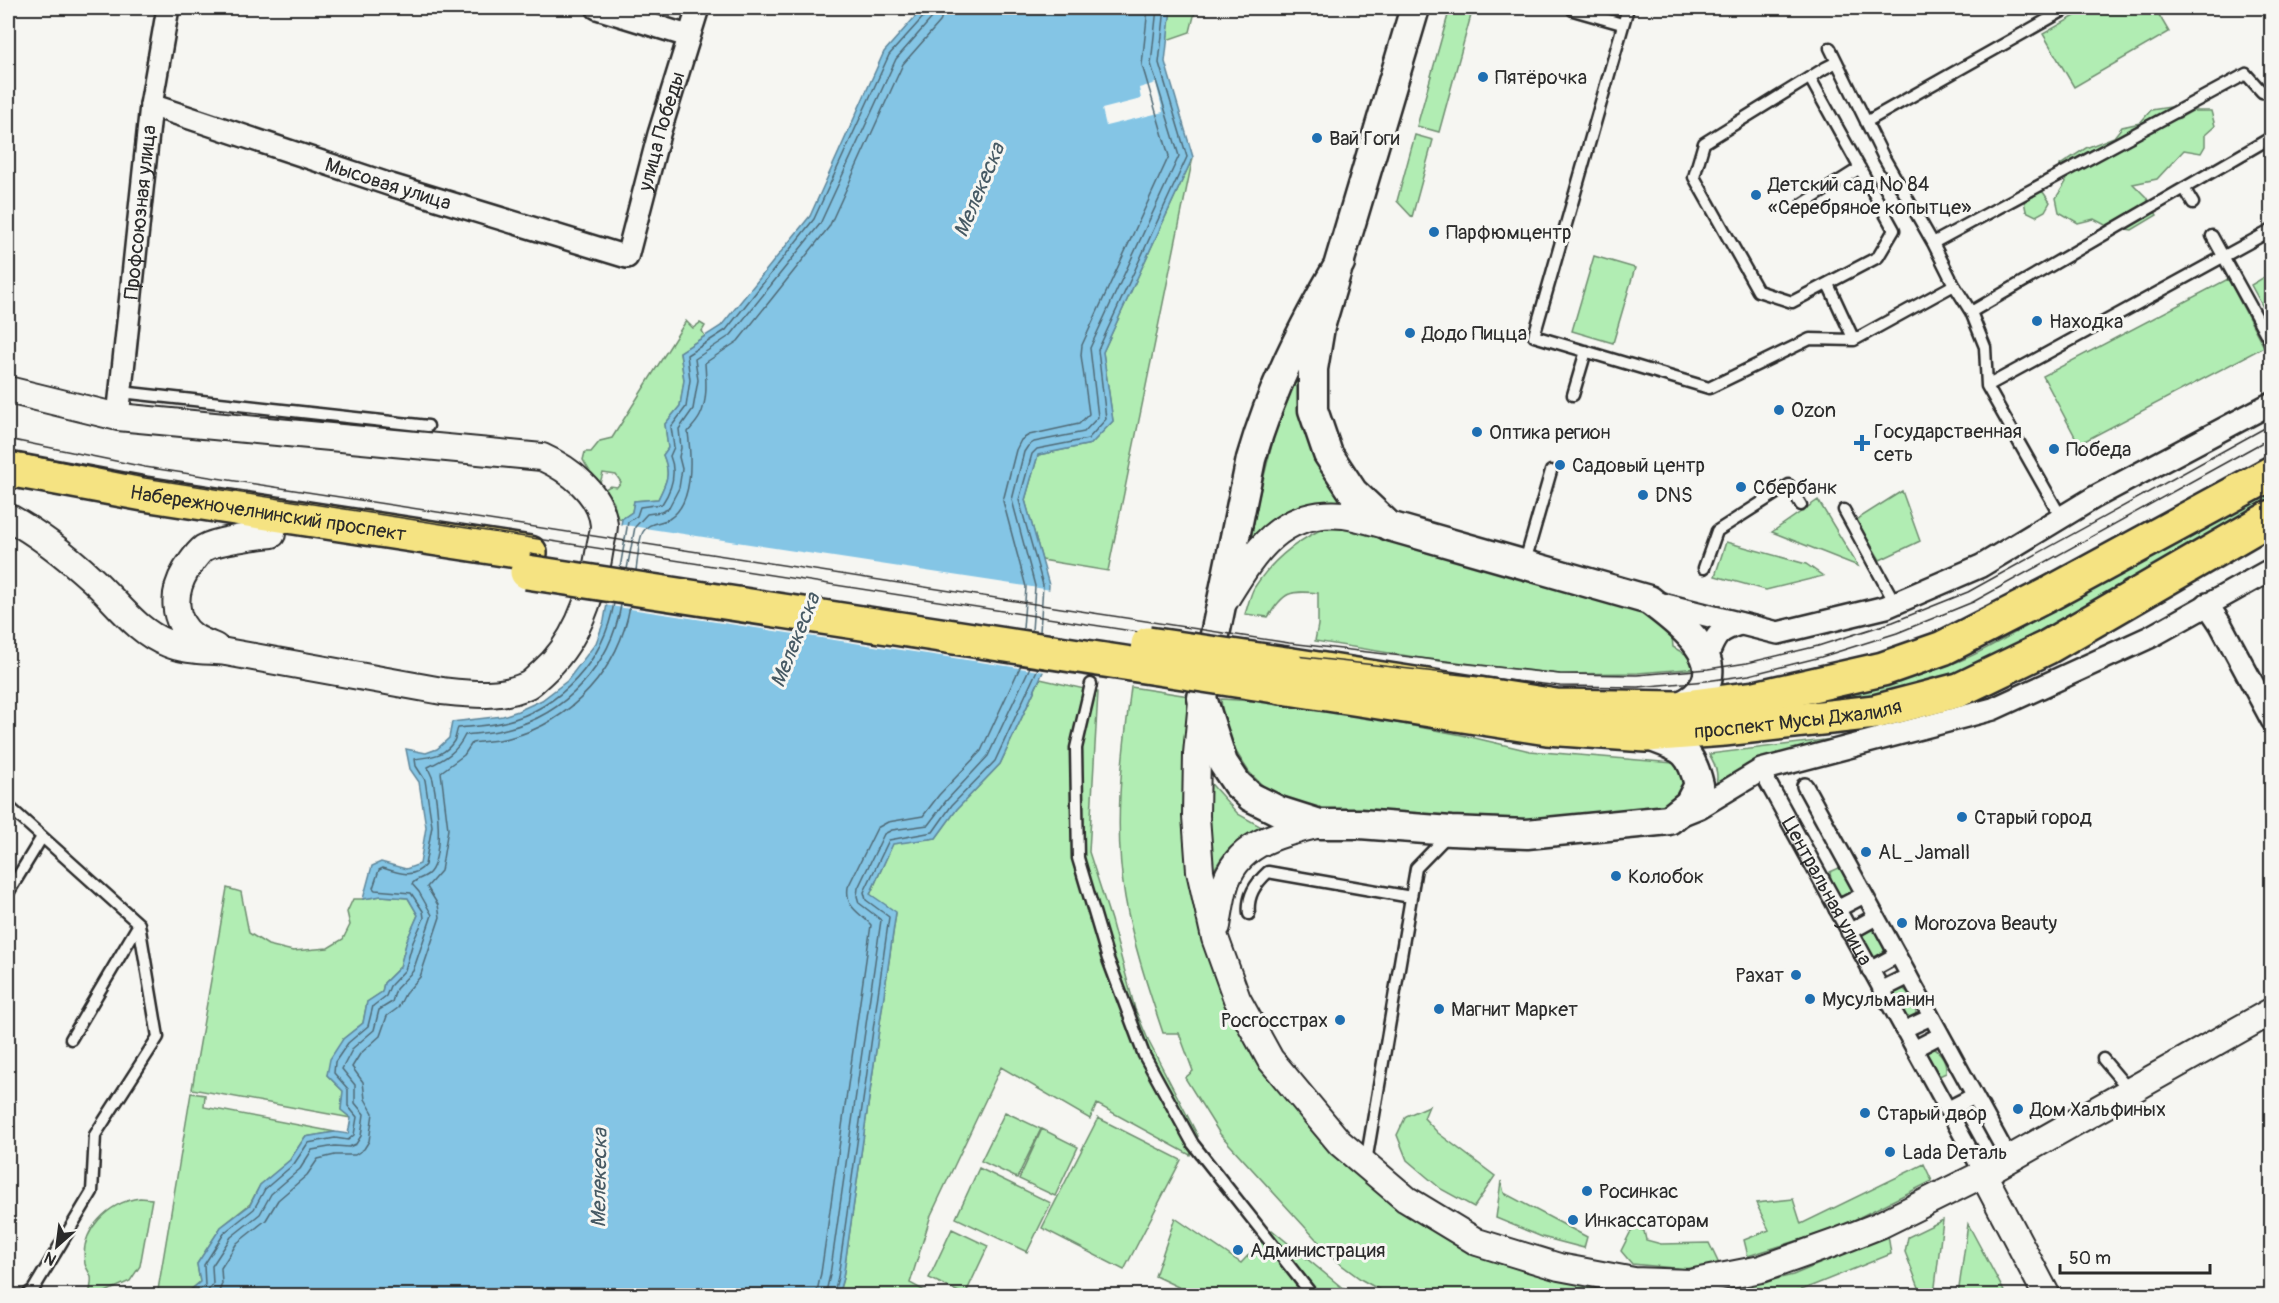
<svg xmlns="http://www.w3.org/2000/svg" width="2279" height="1303" viewBox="0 0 2279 1303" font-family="Pangolin,sans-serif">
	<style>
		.green { fill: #b1edb3; stroke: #6e8c6f; stroke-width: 1.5 }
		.water { fill: #84c5e5; stroke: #60879b; stroke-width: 1.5 }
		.pier { fill: #f6f6f2 }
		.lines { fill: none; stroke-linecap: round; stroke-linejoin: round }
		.shore { stroke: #4f6975; stroke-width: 1.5 }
		.service-casing { stroke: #2b2b2b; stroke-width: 15 }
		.pedestrian-casing { stroke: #2b2b2b; stroke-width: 20 }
		.minor-casing { stroke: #2b2b2b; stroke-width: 26 }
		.tertiary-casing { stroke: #2b2b2b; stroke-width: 30 }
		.secondary-casing { stroke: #2b2b2b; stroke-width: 33 }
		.primary-casing { stroke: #2b2b2b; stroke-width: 38 }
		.service { stroke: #f6f6f2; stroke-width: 10 }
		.pedestrian { stroke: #f6f6f2; stroke-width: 15 }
		.minor { stroke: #f6f6f2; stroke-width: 21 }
		.tertiary { stroke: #f6f6f2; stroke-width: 26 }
		.secondary { stroke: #f6f6f2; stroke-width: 28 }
		.primary { stroke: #f5e382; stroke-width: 33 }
		.tram { stroke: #2b2b2b; stroke-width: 1.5 }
		.primary-bridge-casing { stroke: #2b2b2b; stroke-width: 38; stroke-linecap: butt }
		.primary-bridge { stroke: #f5e382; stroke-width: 33 }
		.poi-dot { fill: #1f6fb2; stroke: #f6f6f2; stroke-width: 2 }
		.labels { text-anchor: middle; stroke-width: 6; stroke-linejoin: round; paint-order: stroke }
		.poi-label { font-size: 20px; fill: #2b2b2b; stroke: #f6f6f2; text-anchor: start }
		.street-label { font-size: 20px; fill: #2b2b2b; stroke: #f6f6f2 }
		.water-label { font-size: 21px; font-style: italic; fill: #465963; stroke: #f6f6f2 }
	</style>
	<rect width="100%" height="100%" fill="#f6f6f2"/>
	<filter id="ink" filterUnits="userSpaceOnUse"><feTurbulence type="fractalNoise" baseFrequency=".0167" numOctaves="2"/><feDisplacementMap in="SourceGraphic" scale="12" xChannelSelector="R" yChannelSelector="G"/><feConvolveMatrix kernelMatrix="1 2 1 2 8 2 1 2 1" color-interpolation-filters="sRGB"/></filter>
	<g filter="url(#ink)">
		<path class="green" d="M1171,8H1196L1190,32L1167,40Z
			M1450,8H1473L1439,132L1417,126Z
			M2089,8H2155L2169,32L2074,87L2043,34Z
			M2170,107L2178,119L2192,111H2211L2215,126L2205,135V146L2201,153L2184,150L2157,179L2133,184L2146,197L2157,215L2132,230L2107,226L2094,219L2078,223L2059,212L2056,198L2066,182L2060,165L2086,148L2114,137L2122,127L2140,123L2151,110Z
			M1415,135L1433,140L1412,217L1397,201Z
			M1193,157L1108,571L1042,560L1025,500L1038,455L1091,444L1113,421L1103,352Z
			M2043,192L2050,202L2045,211L2036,216L2026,211L2024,201L2034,193Z
			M1594,256L1635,268L1613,343L1572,331Z
			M2271,273V322L2251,285Z
			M2228,279L2264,347L2079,444L2043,376Z
			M686,321L693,328L700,323L705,326L702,331L705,336L680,352L684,380L680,406L665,424L668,448L663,455C671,474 667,482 658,499L634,501L632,512L622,519L616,517L614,503L605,489L610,486L617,487L621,482L616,475L603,473L600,483L593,477L583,460L585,452H591L600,441L612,438Z
			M1310,344L1348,504C1309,492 1275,533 1248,555L1258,500L1275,432Z
			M1902,491L1920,541L1880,560L1856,520Z
			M2271,491V504L2007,650L1959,673L1833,706L1769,709C1831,697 1895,686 1954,663C1970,658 1985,649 2000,641Z
			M1818,500L1858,566L1772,532Z
			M1327,527H1334L1409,545L1644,610L1671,627L1673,647L1683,653L1697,657L1699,668L1638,673L1560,674L1439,661L1315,641L1318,625V593C1289,590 1284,592 1268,617L1245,614C1248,606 1250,595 1254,588C1272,560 1297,540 1327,527Z
			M1726,542L1806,564L1823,576L1766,590L1715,576Z
			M1040,679L1098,692L1089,852L1111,920L1135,1009L1150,1044L1198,1136L1190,1155L1097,1104L1090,1119L1001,1067L931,1215L910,1283L932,1295L838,1296L843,1278L896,913L870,895L893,843L936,838L957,809L1000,764Z
			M1131,687L1195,697L1188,746L1227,991L1416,1213L1616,1288L1672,1295H1389L1362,1280L1336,1261L1220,1134L1185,1078L1193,1071L1179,1033H1163C1148,988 1133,944 1125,897C1113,827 1122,757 1131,687Z
			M1221,699L1288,703L1462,735L1530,751L1686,764L1692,769L1677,807L1527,824L1333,810L1298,805L1270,793L1249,772L1231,744L1223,720Z
			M1841,738L1772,757L1715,791C1719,776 1717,767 1709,754Z
			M1205,777L1238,814L1265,829C1238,837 1225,848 1212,874Z
			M1839,868C1848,873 1853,883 1852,894L1844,898C1835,891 1831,884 1830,872Z
			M227,888L241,892L249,933L268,945L293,951L328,948L343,939L350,925L347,912L353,899H363L381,896L408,898L418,915L407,940L400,967L384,983L382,992L367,1002L363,1023L343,1039L327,1075L343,1091L341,1110L351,1118L192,1089Z
			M1870,929C1880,935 1885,943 1884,955L1875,959C1867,952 1863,944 1862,933Z
			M1902,988C1912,995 1916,1002 1916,1014L1907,1019C1898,1012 1894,1004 1893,993Z
			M1932,1047C1942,1053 1947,1061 1946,1073L1937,1077L1924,1051Z
			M191,1093L205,1095L204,1107L335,1132L305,1137L290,1160L260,1185L250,1204L221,1227L197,1264L200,1282L184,1295L157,1296Z
			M1429,1106L1424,1118L1438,1133L1495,1176L1474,1207L1441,1189L1407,1160L1397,1135L1406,1116Z
			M1005,1112L1041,1129L1017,1178L981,1161Z
			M1098,1118L1181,1160L1124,1270L1042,1228Z
			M1042,1129L1078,1147L1055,1196L1019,1179Z
			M1924,1164L1932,1181L1838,1228L1748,1256L1744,1240L1769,1230L1756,1203L1793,1199L1801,1224Z
			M979,1168L1051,1203L1027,1252L956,1218Z
			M1501,1181L1504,1193L1587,1237L1584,1248L1542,1237L1496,1218Z
			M140,1198L152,1199L140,1266L130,1281L99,1295H89C90,1290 92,1282 91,1277C90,1272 86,1269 85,1264C79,1230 109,1202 140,1198Z
			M1175,1218L1241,1263L1272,1230L1351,1295H1195L1155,1276Z
			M1943,1220L1934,1295H1922L1905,1252L1908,1237Z
			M1968,1224L2006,1295H1958Z
			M1637,1227L1644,1231L1646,1240L1661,1244L1709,1243L1719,1264L1685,1269L1632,1264L1621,1251L1630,1233Z
			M952,1229L988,1246L965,1295L929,1278Z
			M1888,1235L1891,1254L1799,1291L1777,1296L1710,1295L1793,1275Z"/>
		<path class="water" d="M923,8H1171L1165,62L1193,157L1103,352L1113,421L1091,444L1038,455L1025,500L1049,585L1043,672L1000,764L957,809L936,838L893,844L870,894L896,912L843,1278L838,1295L184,1296L200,1282L197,1264L221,1227L250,1205L260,1185L290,1160L305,1137L335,1132L348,1134L351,1118L341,1110L343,1091L327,1075L330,1059L343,1039L363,1023L367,1002L382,992L384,983L400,967L407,940L418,915L408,898L381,896L363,899L372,866L381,862L406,869L420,864L426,827L419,782L410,769L406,749L426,753L437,749L449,738L452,722L503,716L518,711L542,700L567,681L596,643L604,621L622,519L632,512L634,501L658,499C667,481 671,474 663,455L668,448L665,424L680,406L684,380L680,352L721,326L810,216L884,52Z"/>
		<path class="pier" d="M1156,83L1163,112L1106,126L1102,109L1141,99L1139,88Z
			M618,524L1051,590L1046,672L604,605Z"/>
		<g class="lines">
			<path class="shore" d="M620,568L628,522L637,516L640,507L662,504C672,489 677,473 670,456L674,447L671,427L686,407L690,380L687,355L726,330L814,219L889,55L926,14L927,8
				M627,569L635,527L647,514L661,512L668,509L679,488L682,469L679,457L681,448L679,429L693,409L698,380L695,359L731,335L820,224L896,59L932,18L935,8
				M636,570C638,559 638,544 642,534C648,521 660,524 669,519C695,503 691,456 688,432C692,427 697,422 700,416C708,400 706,380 705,363L738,341L829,227L903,64L940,22L944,8
				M1023,629L1026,587L1003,501L1016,450L1021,440L1029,435L1079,424L1089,414L1081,355L1082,345L1169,156L1142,65L1148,8
				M1032,631L1035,586L1012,500L1024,452L1028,446L1034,442L1084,432L1098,417L1090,348L1179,156L1151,64L1157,8
				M1040,632L1043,585L1019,500L1032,454L1037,449L1088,439L1106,419L1098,350L1187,157L1159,63L1165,8
				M193,1296L205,1285L204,1265L225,1232L254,1209L265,1189L294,1164L308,1143L335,1138L348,1140L354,1135L357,1117L348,1106V1089L334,1073L335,1062L348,1043L368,1026L373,1006L386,996L390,986L405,970L413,942L424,918L423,911L411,893L375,890L373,888L379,870L383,868C398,873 414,879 425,865L432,826L425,780L416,766L415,759C430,756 443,758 454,741C456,738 456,732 458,728C473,726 489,726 504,722C561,708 604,660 614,603
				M204,1296L213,1284L212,1266L231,1237L260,1214L271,1194L300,1169L312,1150L335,1146L349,1147L356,1144L361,1136L364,1114L355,1103V1085L342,1069L353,1048L374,1030L379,1010L392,1002L396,989L413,971L432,915L419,892L412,884C416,878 426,878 430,872C444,854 437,801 433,780C432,775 429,772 428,767C445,759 457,752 465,735C478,733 492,733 506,729C566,715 611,664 621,605
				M217,1296L222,1284L221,1268L237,1243L266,1220L278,1200L307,1175L318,1159L335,1155H355L364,1149L369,1141L373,1113L365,1099L363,1082L352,1067L360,1054L380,1036L387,1016L398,1008L405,994L420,977L440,917L438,905L427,887L441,871L448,829L441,772L464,755L472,743C484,741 497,741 509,738C572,722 619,669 630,606
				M816,1296L821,1273L871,925C860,912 845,909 848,887L877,828L888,822L923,816L939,795L981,751L1021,665
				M825,1296L830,1275L881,920L859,903L857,896L858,888L884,834L892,830L928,825L946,801L988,756L1030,667
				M833,1296L838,1277L889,917L866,900L864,892L889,840L933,832L952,805L995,761L1038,668"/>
			<g class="service-casing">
				<path id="service" d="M1628,8L1534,336L1709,388L1810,339L1854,340L1954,285L1971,312L1985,347L1987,386L2061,517
					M1573,10L1622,24
					M1830,48L1883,156L1933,243L1954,285
					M1810,78L1894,230L1878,257L1792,302L1758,291L1694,177L1704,143L1825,68L1837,62
					M1866,122L2068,8
					M2184,188L2193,203
					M1803,204L1860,168
					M2212,236L2272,345
					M1933,243L2246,74L2262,92L2272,87
					M1828,284L1854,340
					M1971,312L2272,137
					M1987,386L2272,230
					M121,392L428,426
					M1573,395L1586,351
					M1844,510L1895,603
					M1524,565L1551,471
					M1704,568L1717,531L1789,485L1801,505
					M1091,684L1076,748L1078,858L1108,959L1144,1055L1193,1144L1313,1296
					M8,806L139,924L158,1037L95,1135L92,1192L33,1290L25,1296
					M8,893L42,837
					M1249,914C1247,896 1255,884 1268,872L1411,897
					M71,1039L139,924
					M2103,1059L2130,1091
					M1366,1162L1416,868L1448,835"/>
			</g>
			<g class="pedestrian-casing">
				<g id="pedestrian">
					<path id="s1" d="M1761,770L1983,1174"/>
					<path d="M1805,786L2010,1160"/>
					<path d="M1837,909L1864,895"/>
					<path d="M1849,932L1876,917"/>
					<path d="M1870,970L1897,955"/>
					<path d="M1881,990L1909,976"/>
					<path d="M1903,1030L1931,1017"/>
					<path d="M1914,1049L1941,1035"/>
					<path d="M1947,1110L1974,1096"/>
				</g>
			</g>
			<g class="minor-casing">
				<g id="minor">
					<path d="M597,8L688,36"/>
					<path id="s2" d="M151,105L391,185L627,257L659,134L698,8"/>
					<path id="s3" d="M118,417L151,105L168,8"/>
					<path d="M1658,603L1778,633L1886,607L1981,566L2095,497L2272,403"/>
					<path d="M2207,604L2221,625L2272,720"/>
					<path d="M1706,659C1715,637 1716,631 1740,624"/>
					<path d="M1680,815L1700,807L1761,770L1993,709L2150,637L2272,569"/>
				</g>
			</g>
			<g class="tertiary-casing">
				<path id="tertiary" d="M8,390L118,417L542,457C569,469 601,493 604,525C604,532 601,541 600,548C593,594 578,641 542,673C537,677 533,682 528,685C502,698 470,694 442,691L226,652C207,650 185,651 167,643C137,632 116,601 93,580C67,556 39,534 8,517
					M1225,600C1254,553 1280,509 1344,515C1359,517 1374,522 1389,526
					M215,647C208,644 200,641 194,637C171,621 173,591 186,570C191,563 197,553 204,548C217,540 256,536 272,534
					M1202,701L1197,754L1196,816L1200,871L1215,938L1237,999L1270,1059L1340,1143L1406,1199L1477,1242L1559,1267L1634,1281L1690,1283L1761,1269L1837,1242L1880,1225L1983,1174L2272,1011
					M1217,926C1219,913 1221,900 1224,888C1236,842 1280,834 1320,824
					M1983,1174L2047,1296"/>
			</g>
			<g class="secondary-casing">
				<path id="secondary" d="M1415,8L1320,327L1313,369V410L1328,454L1353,492L1389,526L1649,600C1674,619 1733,660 1697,695C1692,701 1683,704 1677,708
					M1340,263C1303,326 1271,389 1251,459L1202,698L1223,763L1237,784L1251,797L1279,811L1320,824H1360L1451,831L1527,834L1669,820L1689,804L1699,785C1690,747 1680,748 1646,735"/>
			</g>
			<g class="primary-casing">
				<g id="primary">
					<path id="s4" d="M8,469L144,494L530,553"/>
					<path d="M1286,664L1556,706L1677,708L1755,698L1883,669L1943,648L2051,593L2272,473"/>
					<path id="s5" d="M1282,687L1547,728L1646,735L1724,729L1875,712L1959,690L2046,648L2272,517"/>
				</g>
			</g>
			<use href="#service" class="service"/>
			<use href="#pedestrian" class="pedestrian"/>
			<use href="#minor" class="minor"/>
			<use href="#tertiary" class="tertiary"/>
			<use href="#secondary" class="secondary"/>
			<use href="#primary" class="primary"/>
			<path class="tram" d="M8,439L145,467L1289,643L1560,674L1637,675L1708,669L1747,663L1818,646L1893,622L1968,592L2272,424
				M8,451L145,478L1287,655L1560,686L1638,687L1706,681L1749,675L1821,657L1897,633L1973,602L2272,437"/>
			<g class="primary-bridge-casing">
				<path id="primary-bridge" d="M527,572L1282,687
					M1148,644L1286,664"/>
			</g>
			<use href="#primary-bridge" class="primary-bridge"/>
		</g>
	</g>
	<g class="poi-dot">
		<circle cx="1483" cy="77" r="6"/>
		<circle cx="1317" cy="138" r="6"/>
		<circle cx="1756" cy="195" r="6"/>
		<circle cx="1434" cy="232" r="6"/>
		<circle cx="2037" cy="321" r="6"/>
		<circle cx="1410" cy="333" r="6"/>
		<circle cx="1779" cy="410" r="6"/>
		<circle cx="1477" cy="432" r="6"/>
		<path d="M1859 434h6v6h6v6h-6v6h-6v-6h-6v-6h6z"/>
		<circle cx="2054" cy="449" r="6"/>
		<circle cx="1560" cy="465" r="6"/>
		<circle cx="1741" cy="487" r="6"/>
		<circle cx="1643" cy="495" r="6"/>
		<circle cx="1962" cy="817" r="6"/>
		<circle cx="1866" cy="852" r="6"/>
		<circle cx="1616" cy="876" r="6"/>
		<circle cx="1902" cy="923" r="6"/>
		<circle cx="1796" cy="975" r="6"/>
		<circle cx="1810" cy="999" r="6"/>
		<circle cx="1439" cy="1009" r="6"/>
		<circle cx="1340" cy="1020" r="6"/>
		<circle cx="2018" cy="1109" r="6"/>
		<circle cx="1865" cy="1113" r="6"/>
		<circle cx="1890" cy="1152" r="6"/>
		<circle cx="1587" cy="1191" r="6"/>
		<circle cx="1573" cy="1220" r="6"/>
		<circle cx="1238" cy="1250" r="6"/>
	</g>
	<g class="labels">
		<g class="poi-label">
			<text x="1495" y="84">Пятёрочка</text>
			<text x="1329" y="145">Вай Гоги</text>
			<text x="1768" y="191">Детский сад № 84<tspan x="1768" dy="23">«Серебряное копытце»</tspan></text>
			<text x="1446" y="239">Парфюмцентр</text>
			<text x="2049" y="328">Находка</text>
			<text x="1422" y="340">Додо Пицца</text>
			<text x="1791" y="417">Ozon</text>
			<text x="1874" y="438">Государственная<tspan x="1874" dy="23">сеть</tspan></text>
			<text x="1489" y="439">Оптика регион</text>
			<text x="2066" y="456">Победа</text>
			<text x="1572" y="472">Садовый центр</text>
			<text x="1753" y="494">Сбербанк</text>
			<text x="1655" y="502">DNS</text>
			<text x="1974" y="824">Старый город</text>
			<text x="1878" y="859">AL_Jamall</text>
			<text x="1628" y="883">Колобок</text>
			<text x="1914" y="930">Morozova Beauty</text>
			<text x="1784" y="982" text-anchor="end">Рахат</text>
			<text x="1822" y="1006">Мусульманин</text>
			<text x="1451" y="1016">Магнит Маркет</text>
			<text x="1328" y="1027" text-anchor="end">Росгосстрах</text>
			<text x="2030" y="1116">Дом Хальфиных</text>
			<text x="1877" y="1120">Старый двор</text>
			<text x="1902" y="1159">Lada Dеталь</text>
			<text x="1599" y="1198">Росинкас</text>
			<text x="1585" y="1227">Инкассаторам</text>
			<text x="1250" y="1257">Администрация</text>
		</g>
		<g class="street-label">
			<text dy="7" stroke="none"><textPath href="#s2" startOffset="630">улица Победы</textPath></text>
			<text dy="7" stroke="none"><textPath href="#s2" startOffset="250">Мысовая улица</textPath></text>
			<text dy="7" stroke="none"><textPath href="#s3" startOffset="206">Профсоюзная улица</textPath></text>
			<text dy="7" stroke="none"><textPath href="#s4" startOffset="264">Набережночелнинский проспект</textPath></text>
			<text dy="7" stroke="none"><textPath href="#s5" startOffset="520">проспект Мусы Джалиля</textPath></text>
			<text dy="7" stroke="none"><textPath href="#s1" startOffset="138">Центральная улица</textPath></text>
		</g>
		<g class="water-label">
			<text transform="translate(979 190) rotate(-67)" y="7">Мелекеска</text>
			<text transform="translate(795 640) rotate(-68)" y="7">Мелекеска</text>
			<text transform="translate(599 1178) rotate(-89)" y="7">Мелекеска</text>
		</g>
	</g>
	<rect width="2279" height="1303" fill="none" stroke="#f6f6f2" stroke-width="30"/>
	<rect x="15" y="15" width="2249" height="1273" fill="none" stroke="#2b2b2b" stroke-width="2" filter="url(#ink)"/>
	<g transform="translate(57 1246) rotate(208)" stroke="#f6f6f2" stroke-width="4.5" paint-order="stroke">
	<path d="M0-4.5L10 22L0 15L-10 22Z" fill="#2b2b2b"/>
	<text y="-9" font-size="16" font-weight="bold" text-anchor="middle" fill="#2b2b2b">N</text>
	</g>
	<path d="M2060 1264v9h150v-9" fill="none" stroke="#2b2b2b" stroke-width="3"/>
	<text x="2069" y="1264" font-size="18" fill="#2b2b2b" stroke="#f6f6f2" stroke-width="4.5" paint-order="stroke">50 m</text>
</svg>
